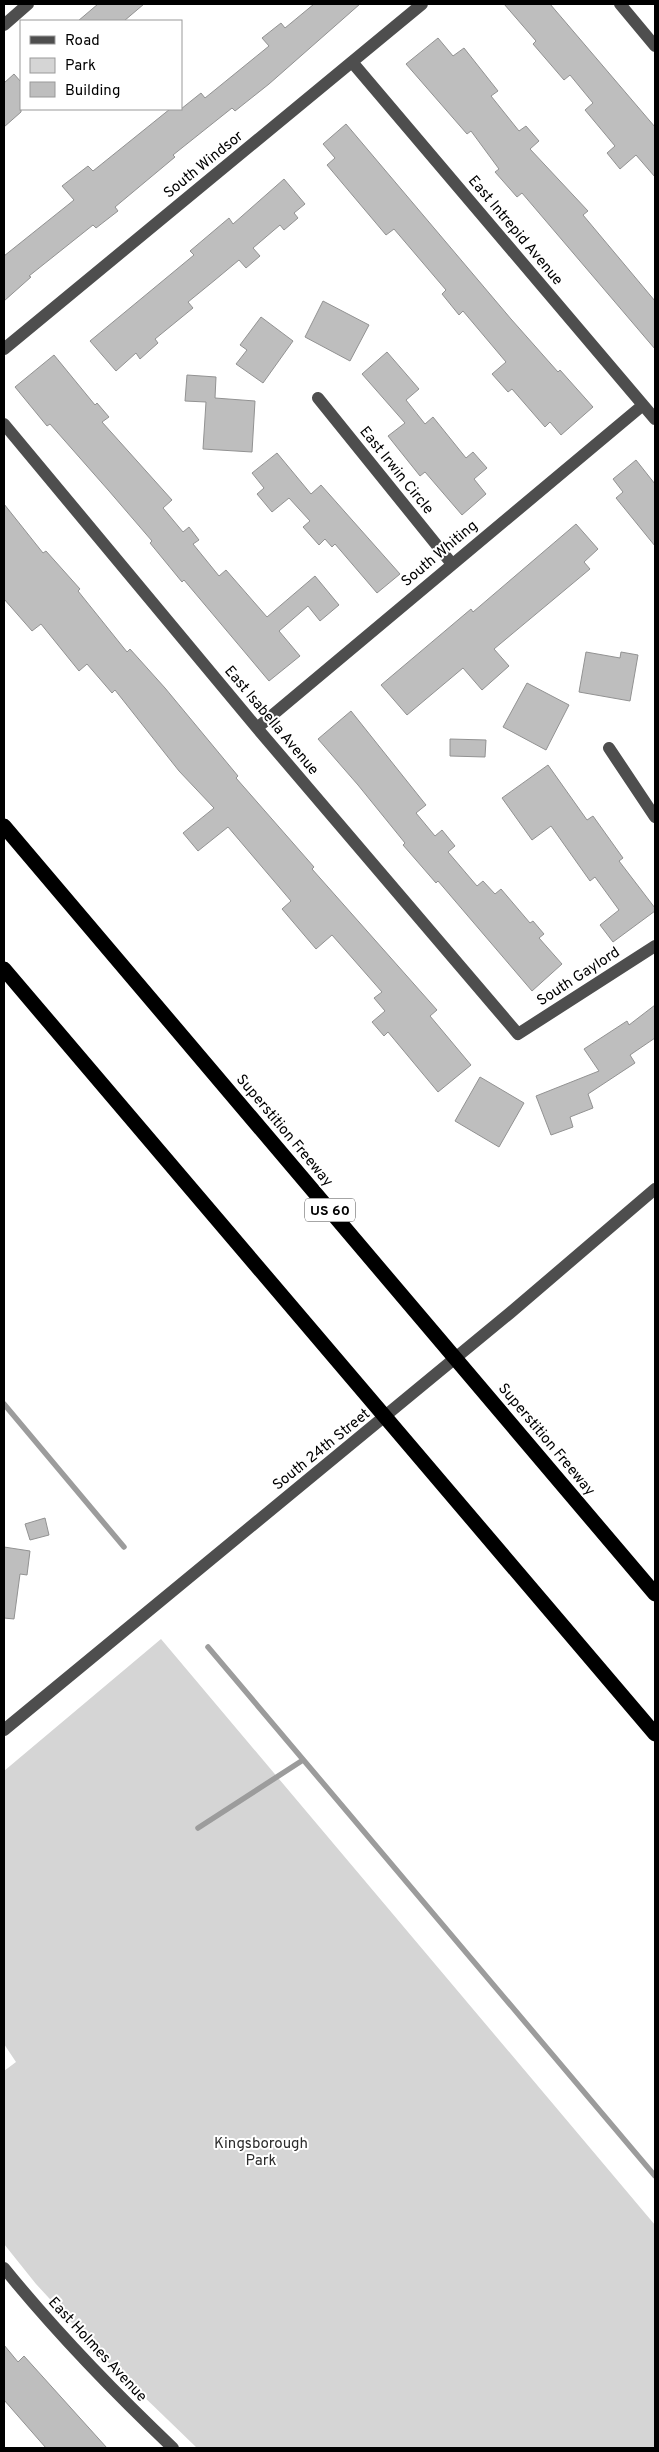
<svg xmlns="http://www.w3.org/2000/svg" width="659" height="2452" viewBox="0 0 659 2452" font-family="Overpass,sans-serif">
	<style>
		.green { fill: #d5d5d5 }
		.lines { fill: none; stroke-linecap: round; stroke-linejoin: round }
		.stream { stroke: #9c9c9c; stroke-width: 5.5 }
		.building { fill: #bebebe; stroke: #929292 }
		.minor { stroke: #4e4e4e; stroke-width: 12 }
		.highway { stroke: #000; stroke-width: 15 }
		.labels { text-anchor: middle; stroke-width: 4; stroke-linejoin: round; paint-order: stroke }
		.shield { fill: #fff; stroke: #4c4c4c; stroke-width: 1 }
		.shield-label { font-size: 14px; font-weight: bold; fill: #000 }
		.street-label { font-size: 15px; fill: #000; stroke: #fff }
		.park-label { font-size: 15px; fill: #2c2c2c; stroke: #fff }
	</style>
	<rect width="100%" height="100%" fill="#fff"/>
	<path class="green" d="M161,1639L655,2225V2448H197L108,2362L36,2284L4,2244V2071L16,2062L4,2044V1771Z"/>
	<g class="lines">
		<path class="stream" d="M4,1404L124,1547
			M208,1647L655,2176
			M198,1828L303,1760"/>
	</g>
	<path class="building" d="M98,4H144L124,21H78Z
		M314,4H360L269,84L235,111L232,108L173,155L175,157L115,207L118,211L96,228L93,225L29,276L31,277L4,301V256L74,200L62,186L88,166L93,171L170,109H181L201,93L205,98L269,46L262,38L281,23L285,28Z
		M504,4H550L655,127V177L636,155L620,169L607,153L615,146L585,110L593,103L570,75L564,80L533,44L536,41Z
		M438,38L453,56L464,48L498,91L491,96L519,131L526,126L539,141L530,149L588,211L583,215L655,301V349L522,193L517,197L495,172L499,169L471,131L467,134L406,64Z
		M14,74L21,82V112L4,127V83Z
		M346,124L511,319L558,372L560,370L593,407L561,435L550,422L545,427L512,389L508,392L492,374L506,362L463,311L459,315L442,294L446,290L394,229L386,235L327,165L335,158L323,144Z
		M284,179L305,204L294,213L298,218L284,230L280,225L253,248L260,256L246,268L239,260L215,280L188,302L193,308L155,339L158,343L140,359L136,353L116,371L90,341L194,255L190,251L229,218L233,224Z
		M323,301L369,325L350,361L305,337Z
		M261,317L293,341L263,383L236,364L247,350L240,345Z
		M387,352L419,389L406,400L425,424L433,417L466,458L473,452L487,468L474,479L486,494L462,515L425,472L420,476L388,436L405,423L362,374Z
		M54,355L95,405L97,403L109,417L102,422L172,500L163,508L183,532L189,527L199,540L193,544L219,576L226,570L267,617L315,576L339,605L320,621L308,606L279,631L300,656L269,681L184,580L182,582L150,543L152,541L109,491L50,424L47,426L15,387Z
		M187,375L216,377L215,398L255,401L252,452L203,449L206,402L185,401Z
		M277,453L311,494L321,485L400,574L377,593L335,544L332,547L325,539L319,545L303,527L310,521L289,498L272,512L257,494L264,488L252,473Z
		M636,460L655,484V546L616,498L623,492L613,479Z
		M4,504L43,553L46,551L80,589L78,591L127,652L130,649L165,688L238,776L236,778L314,867L312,869L437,1010L430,1016L471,1065L438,1092L388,1032L384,1036L372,1022L385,1011L374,998L382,992L332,935L316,949L282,909L291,901L228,827L198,851L183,833L214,808L179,771L115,690L112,693L87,664L79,671L41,624L32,631L4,599Z
		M576,524L598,549L584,562L590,569L494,649L509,666L482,690L463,668L407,715L381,685L471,609L473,612Z
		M586,652L620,658L621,652L638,655L630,701L579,692Z
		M527,683L569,705L546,750L503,727Z
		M351,711L426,805L416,813L435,836L442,830L455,846L448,852L477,886L483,881L495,894L501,889L530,923L533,921L544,934L539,938L562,964L532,991L438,881L436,883L403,845L405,843L358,785L318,739Z
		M450,739L486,740L485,757L450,756Z
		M548,765L587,820L593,816L623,858L619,861L655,908V911L613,942L600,925L619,910L595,877L590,881L551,826L532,840L502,798Z
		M655,1005V1038L630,1055L635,1063L588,1094L593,1108L570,1117L573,1127L551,1135L536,1096L599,1071L584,1049L627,1021L629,1025Z
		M480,1077L524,1103L499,1147L455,1121Z
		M45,1518L49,1535L30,1540L25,1524Z
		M4,1547L30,1551L27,1575L20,1574L14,1619L4,1618Z
		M4,2345L18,2362L24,2356L107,2448H46L4,2400Z"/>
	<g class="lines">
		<path class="minor" d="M620,4L655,46
			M4,25L28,4
			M352,62L655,419
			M4,349L422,4
			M318,398L452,564
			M4,424L257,728L518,1034L655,946
			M257,728L643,405
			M609,748L655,817
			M4,1730L510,1313L655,1189
			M4,2268C56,2332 113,2391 173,2448"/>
		<path class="highway" d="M4,826L655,1594
			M4,969L655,1734"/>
	</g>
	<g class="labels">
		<rect class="shield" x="305" y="1198.5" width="50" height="23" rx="4"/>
		<g class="shield-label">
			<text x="330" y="1215">US 60</text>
		</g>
		<g class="street-label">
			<text transform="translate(203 164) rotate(-39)" y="5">South Windsor</text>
			<text transform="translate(516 230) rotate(50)" y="5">East Intrepid Avenue</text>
			<text transform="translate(397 470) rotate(51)" y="5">East Irwin Circle</text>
			<text transform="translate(439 553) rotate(-40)" y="5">South Whiting</text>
			<text transform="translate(272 720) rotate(50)" y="5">East Isabella Avenue</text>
			<text transform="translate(578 976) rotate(-33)" y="5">South Gaylord</text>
			<text transform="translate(285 1130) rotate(50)" y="5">Superstition Freeway</text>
			<text transform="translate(547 1439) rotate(50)" y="5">Superstition Freeway</text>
			<text transform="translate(321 1449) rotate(-39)" y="5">South 24th Street</text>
			<text transform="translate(98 2349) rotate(47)" y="5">East Holmes Avenue</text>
		</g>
		<g class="park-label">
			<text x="261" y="2148">Kingsborough<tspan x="261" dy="17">Park</tspan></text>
		</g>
	</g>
	<rect width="659" height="2452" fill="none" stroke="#000000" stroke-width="10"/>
	<rect x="20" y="20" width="162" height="90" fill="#ffffff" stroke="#999999"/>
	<rect x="30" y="36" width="25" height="8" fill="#4e4e4e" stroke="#999999"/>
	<text x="65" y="45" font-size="15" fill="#000000">Road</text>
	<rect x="30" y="58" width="25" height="15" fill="#d5d5d5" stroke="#999999"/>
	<text x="65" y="70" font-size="15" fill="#000000">Park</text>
	<rect x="30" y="82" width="25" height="15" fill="#bebebe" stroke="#999999"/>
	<text x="65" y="95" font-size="15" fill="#000000">Building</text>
</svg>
